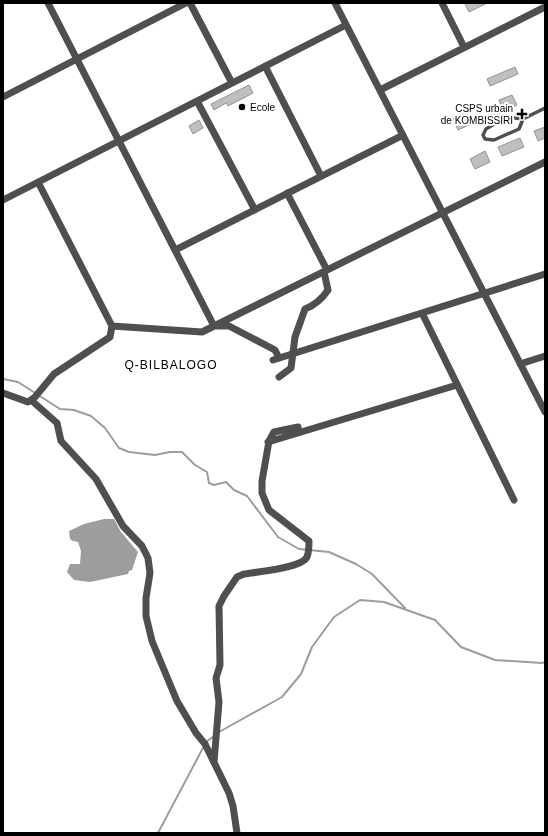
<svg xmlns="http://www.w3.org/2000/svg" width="548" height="836" viewBox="0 0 548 836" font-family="Arial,sans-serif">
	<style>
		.water { fill: #9d9d9d }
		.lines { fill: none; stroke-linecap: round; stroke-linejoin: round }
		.stream { stroke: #9d9d9d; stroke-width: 2 }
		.building { fill: #bfbfbf; stroke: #939393 }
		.service { stroke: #4f4f4f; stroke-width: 3.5 }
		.minor { stroke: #4f4f4f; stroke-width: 7 }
		.poi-dot { fill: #000; stroke: #fff; stroke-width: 1.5 }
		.labels { text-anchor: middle; stroke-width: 4; stroke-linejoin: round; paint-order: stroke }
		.poi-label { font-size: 10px; fill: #000; stroke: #fff; text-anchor: start }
		.quarter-label { font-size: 12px; letter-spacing: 1px; fill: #000; stroke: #fff }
	</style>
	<rect width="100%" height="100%" fill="#fff"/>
	<path class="water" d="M104,519H114L121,532L138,552L132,570L129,571L128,574L90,582L74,580L67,572L70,564H80L81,551L78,542L73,541L70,539L69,531L84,524Z"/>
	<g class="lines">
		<path class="stream" d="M3,379L18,382L60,409L74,410L91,416L105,428L119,448L129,452L155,455L170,452H182L195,465L207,472L209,483L214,485L226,482L234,490L247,496L278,537L299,549L329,552L356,564L372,574L405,608
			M219,732L282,697L301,674L312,647L334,617L360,600L384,602L435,620L461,647L495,660L542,663L545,662
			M206,742L214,736
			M158,833L204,746"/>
	</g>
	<path class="building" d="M468,3H487L469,12L465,4Z
		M515,67L518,74L490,86L487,79Z
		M249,85L253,93L228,106L226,103L214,110L211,104Z
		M512,95L517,105L490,118L487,111L501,105L499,100Z
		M466,113L471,124L458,130L453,118Z
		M199,120L203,128L193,134L189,126Z
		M545,127V138L538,141L534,131Z
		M520,138L524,147L502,156L498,147Z
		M485,151L490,162L475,169L470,159Z"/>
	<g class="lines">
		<path class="service" d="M523,119L519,129L494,140L485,139L483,135L486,129L501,120L508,117L523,119L545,108"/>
		<path class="minor" d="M48,3L214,326H229L275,350L279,358
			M190,3L232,83
			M335,3L545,412
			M442,3L464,47
			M265,66L321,176
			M380,90L545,7
			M3,97L186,3
			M197,101L255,210
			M287,193L327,270
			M3,200L346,25
			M175,250L403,135
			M422,313L514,500
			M112,326L202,332L545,162
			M273,360L545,274
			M520,364L545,356
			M279,377L291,368L295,337L305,309C315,305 322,299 328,290L324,272
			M3,393L28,402L35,397L54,374L110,337L112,326L38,182
			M31,400L57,423L61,441L96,479L123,526L142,546L148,558L150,573L146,598V616L152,641L177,701L196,733L205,744L229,793L233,806L237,833
			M268,442L457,385
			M214,762L219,702L216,678L220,665L219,606L224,596L237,577L244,574C257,572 302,568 307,557C309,552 309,546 309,541L269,510L262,493V481L269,441L274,432L298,427"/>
	</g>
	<g class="poi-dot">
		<circle cx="242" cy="107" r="4"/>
		<path d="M520 108h4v4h4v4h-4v4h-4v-4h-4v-4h4z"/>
	</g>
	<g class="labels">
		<g class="poi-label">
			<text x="250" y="111">Ecole</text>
			<text x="513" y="112" text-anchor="end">CSPS urbain<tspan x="513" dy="12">de KOMBISSIRI</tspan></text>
		</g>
		<g class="quarter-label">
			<text x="171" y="369">Q-BILBALOGO</text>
		</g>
	</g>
	<rect width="548" height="836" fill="none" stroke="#000000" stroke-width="8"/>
</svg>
